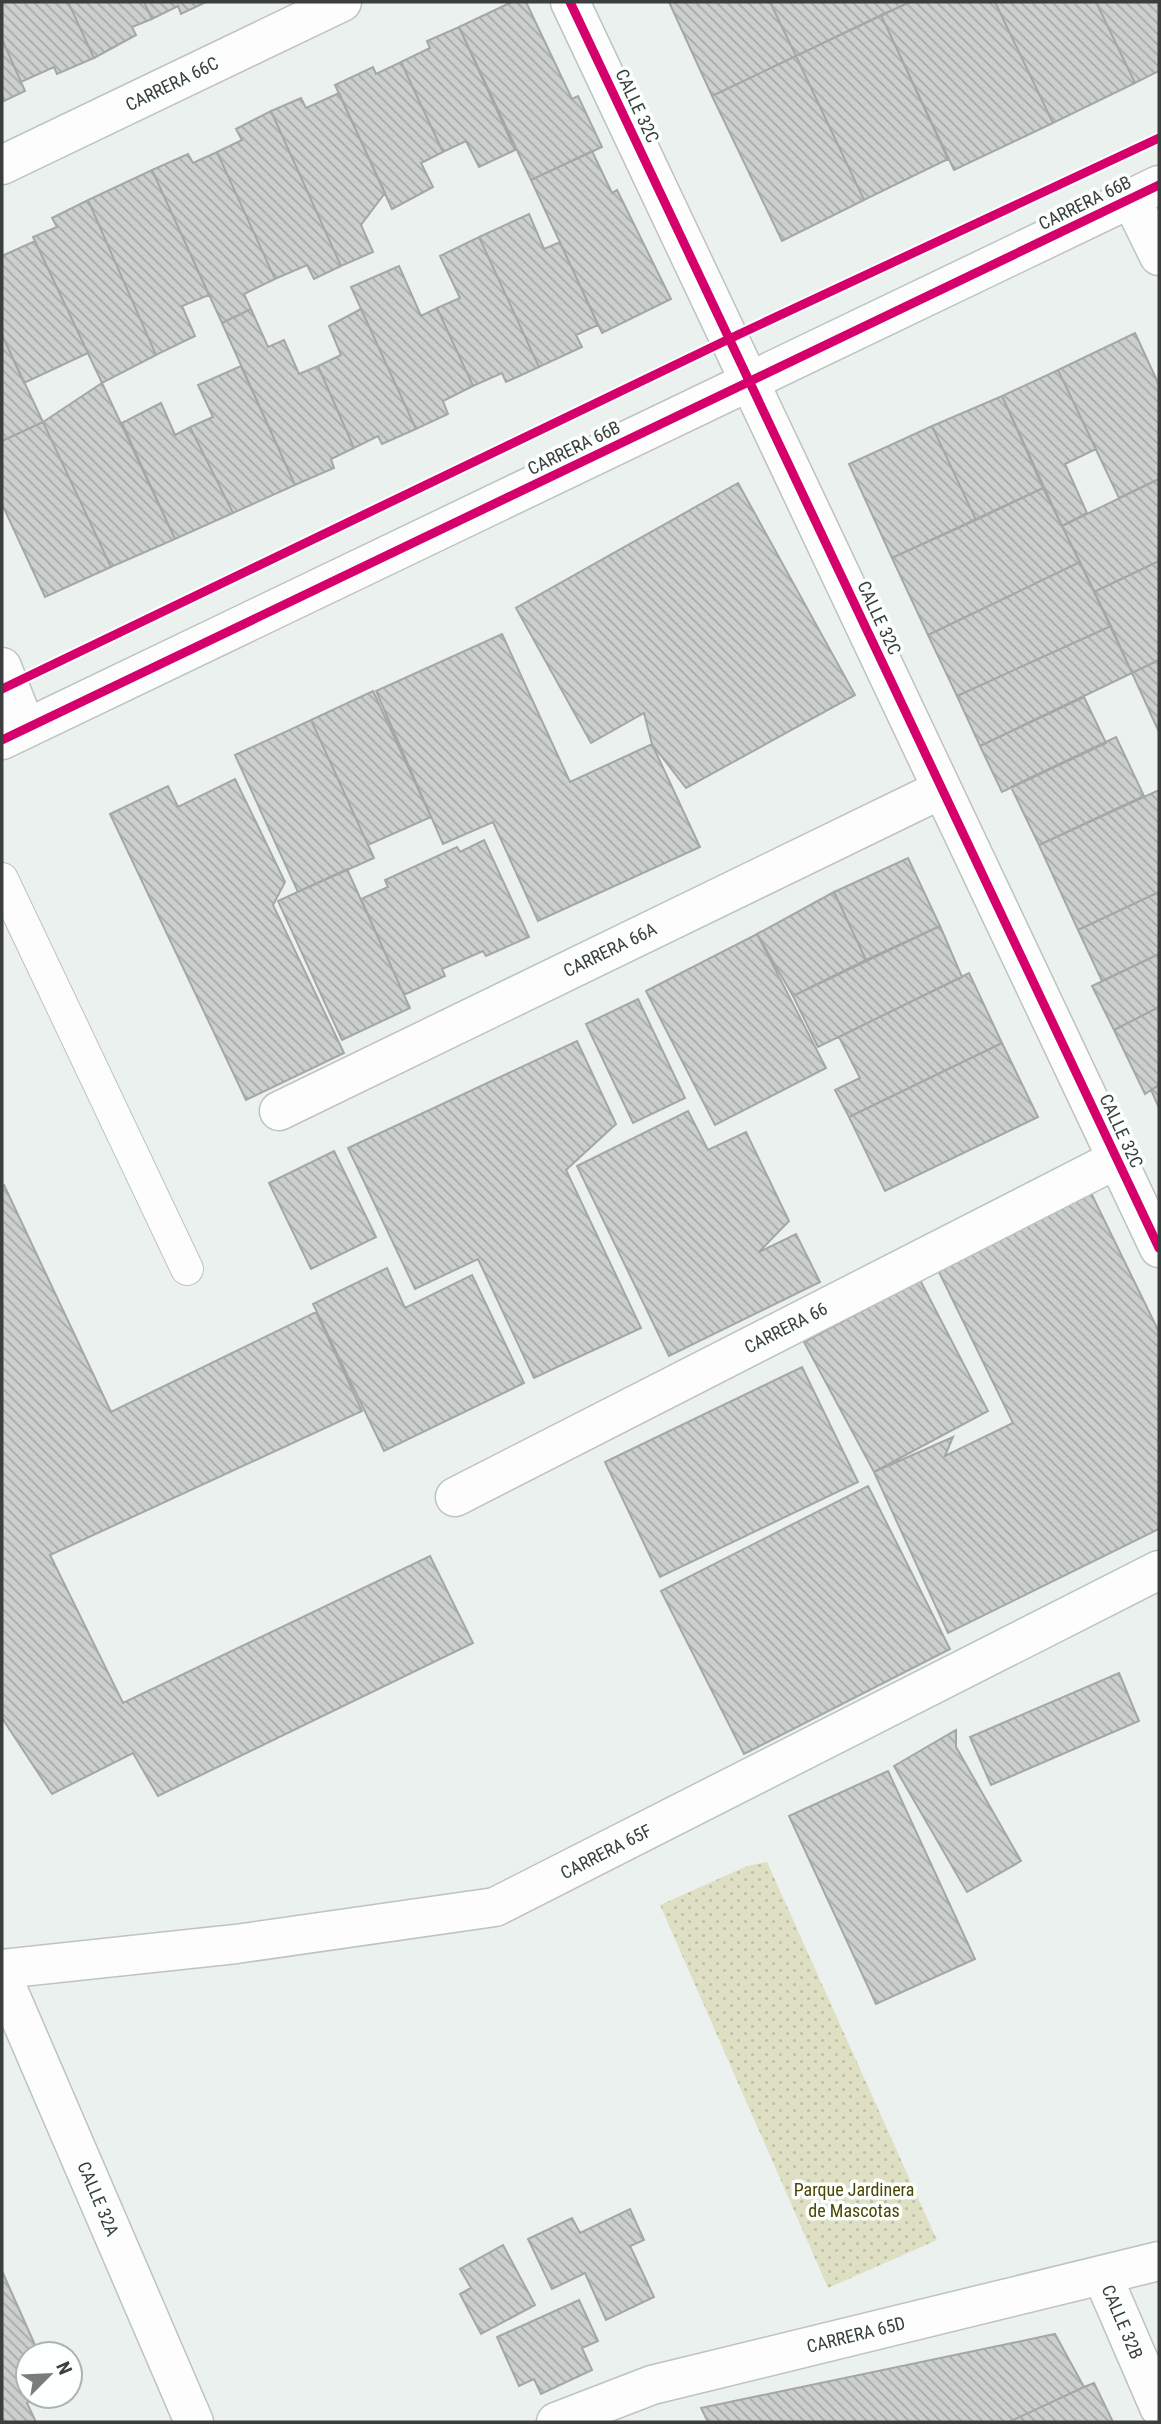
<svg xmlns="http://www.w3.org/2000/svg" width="1161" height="2424" viewBox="0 0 1161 2424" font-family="'Roboto Condensed',sans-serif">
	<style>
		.green { fill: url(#green-dots) }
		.building { fill: url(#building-back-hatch); stroke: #a3a7a6; stroke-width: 2 }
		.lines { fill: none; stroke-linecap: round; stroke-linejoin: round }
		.lane-casing { stroke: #bec3c0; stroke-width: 34 }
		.street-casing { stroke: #bec3c0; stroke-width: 41 }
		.secondary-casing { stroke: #bec3c0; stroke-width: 41 }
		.lane { stroke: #fcfdfc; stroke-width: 32 }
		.street { stroke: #fcfdfc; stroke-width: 38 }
		.secondary { stroke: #fcfdfc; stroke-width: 38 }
		.cycleway-casing { stroke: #fbfffd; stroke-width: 13 }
		.cycleway { stroke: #d6006c; stroke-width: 9 }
		.labels { text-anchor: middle; stroke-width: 7; stroke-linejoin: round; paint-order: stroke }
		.street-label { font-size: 18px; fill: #3a3e3c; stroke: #fbfffd }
		.park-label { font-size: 18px; fill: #4d4503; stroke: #fbfffd }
	</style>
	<defs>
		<pattern id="green-dots" width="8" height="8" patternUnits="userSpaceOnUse" patternTransform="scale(1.75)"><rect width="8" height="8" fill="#dfdfc4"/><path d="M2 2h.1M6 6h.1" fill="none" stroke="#c0c0a9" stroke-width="1.8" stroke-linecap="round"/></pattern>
		<pattern id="building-back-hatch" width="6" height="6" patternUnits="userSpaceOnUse" patternTransform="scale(1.75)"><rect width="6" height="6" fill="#cbcfce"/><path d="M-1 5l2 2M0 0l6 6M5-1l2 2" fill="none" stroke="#a6a9a8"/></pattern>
	</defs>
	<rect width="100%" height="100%" fill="#ebf1ee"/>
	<path class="green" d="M767,1862L937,2240L828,2288L660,1905L747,1866Z"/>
	<path class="building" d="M2,2H68L94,58L57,74L54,67L21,82L2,39Z
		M68,2H144L152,19L132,27L136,35L94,58Z
		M144,2H206L181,14L178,6L152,19Z
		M512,2H526L572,99L578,96L602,147L531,180L459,27Z
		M669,2H770L796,56L712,96Z
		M770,2H910L796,56Z
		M910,2H995L1053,123L954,170L881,15Z
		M995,2H1096L1135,83L1053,123Z
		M1096,2H1159V71L1135,83Z
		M881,15L948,159L864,200L796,56Z
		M459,27L515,150L479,167L466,141L443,152L401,62L430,48L427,41Z
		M2,39L25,91L2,102Z
		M796,56L864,200L782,241L712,96Z
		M401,62L443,152L421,163L433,187L392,209L335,85L373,67L376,74Z
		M339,93L385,193L361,225L373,252L341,266L271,111L301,98L306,108Z
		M271,111L341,266L314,279L307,265L275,279L217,152L242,140L236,129Z
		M592,151L612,193L617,190L671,299L602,333L531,180Z
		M217,152L275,279L244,294L251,309L222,323L152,170L188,154L193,163Z
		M152,170L209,295L182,306L195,336L156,355L88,200Z
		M88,200L156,355L102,383L33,237L57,227L52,218Z
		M529,214L544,249L560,242L598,325L576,335L582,347L539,367L479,237Z
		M479,237L539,367L506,382L502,373L473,386L437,308L460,298L440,256Z
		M35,241L88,353L24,383L2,335V256Z
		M399,266L421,316L437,308L473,386L443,401L448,414L416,429L351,287Z
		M251,309L268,347L284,340L299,374L318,366L354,448L331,459L334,468L295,485L222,323Z
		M361,309L416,429L382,444L378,436L354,448L318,366L341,355L329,326Z
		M1135,333L1159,385V479L1119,498L1058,370Z
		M2,335L43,422L2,441Z
		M241,366L295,485L233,513L190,427L213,417L198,385Z
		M1058,370L1096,449L1065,464L1087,513L1062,526L1002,396Z
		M102,383L175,539L111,567L43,422Z
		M1002,396L1043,488L976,520L932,426Z
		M161,403L175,435L190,427L233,513L175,539L122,423Z
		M43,422L111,567L45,597L2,504V441Z
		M932,426L976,520L892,558L849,464Z
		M1159,479V561L1094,592L1062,526Z
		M738,483L855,695L686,788L652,744L644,713L591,743L516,608Z
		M1043,488L1080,562L928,635L892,558Z
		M1159,561V660L1132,673L1094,592Z
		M1080,562L1111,626L957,696L928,635Z
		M1111,626L1132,673L980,746L957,696Z
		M502,634L570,782L652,744L700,847L538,921L493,822L443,844L376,691Z
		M1159,660V732L1132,673Z
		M373,691L431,817L368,845L311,720Z
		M1084,697L1106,743L1002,792L980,746Z
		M311,720L374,858L298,892L235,755Z
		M1116,737L1144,796L1039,845L1011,787Z
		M235,779L285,882L273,905L344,1053L246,1100L110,814L168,786L178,807Z
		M1159,790V892L1078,930L1039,845Z
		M484,840L529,937L486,956L483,951L442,969L445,976L404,995L361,899L388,887L385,880L457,847L460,852Z
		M908,858L940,926L866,960L834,892Z
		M347,869L410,1008L342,1040L278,901Z
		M834,892L866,960L793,996L757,934Z
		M1159,892V954L1102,981L1078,930Z
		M940,926L962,977L818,1047L793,996Z
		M757,934L826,1068L715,1125L646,991Z
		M1159,954V1007L1114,1030L1092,986Z
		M969,973L1002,1043L849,1117L835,1090L860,1078L839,1037Z
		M638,999L685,1098L633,1123L586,1024Z
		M1159,1007V1085L1145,1094L1114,1030Z
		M577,1041L616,1124L566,1170L641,1328L534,1378L478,1259L415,1289L348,1148Z
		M1002,1043L1038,1117L885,1191L849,1117Z
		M1159,1085V1108L1151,1090Z
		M688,1111L708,1150L746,1132L789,1221L759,1252L796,1234L820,1282L669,1356L577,1166Z
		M334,1151L376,1237L311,1269L269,1183Z
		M4,1185L111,1412L316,1312L362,1411L50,1555L123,1703L430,1556L473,1643L158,1796L133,1753L52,1794L2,1718V1186Z
		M1091,1193L1159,1332V1529L948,1633L874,1472L953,1437L945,1456L1013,1423L937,1268Z
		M387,1268L405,1308L472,1275L524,1383L384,1451L313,1304Z
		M920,1280L988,1411L874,1472L804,1342Z
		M802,1367L858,1482L660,1577L605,1462Z
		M868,1486L950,1649L744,1754L661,1591Z
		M1119,1673L1139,1721L991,1785L970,1737Z
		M956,1730V1747L1021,1861L967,1892L894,1766Z
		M888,1771L975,1959L876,2004L789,1816Z
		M630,2209L644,2240L630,2246L654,2297L606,2320L585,2273L552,2289L528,2239L572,2218L580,2233Z
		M503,2245L535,2305L481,2334L460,2294L471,2288L460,2269Z
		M2,2271L39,2354H28V2396H42L27,2403L36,2422H2Z
		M579,2300L598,2341L582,2348L592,2370L541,2394L534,2379L519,2386L497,2337Z
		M1055,2334L1084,2387L1009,2422H708L701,2408Z
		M1094,2383L1113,2422H1009L1084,2387Z"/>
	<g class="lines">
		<g class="lane-casing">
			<path id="lane" d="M2,879L187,1269"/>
		</g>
		<g class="street-casing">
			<path id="street" d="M570,2L1159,1248
				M2,165L342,2
				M1131,199L1159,256
				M2,667L26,728
				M279,1111L942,789
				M455,1497L1117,1159
				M2,1969L236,1944L495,1907L1159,1570
				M2,1976L194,2422
				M1102,2275L1159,2407
				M556,2422L652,2385L1159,2261"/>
		</g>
		<g class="secondary-casing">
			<path id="secondary" d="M2,740L1159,185"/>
		</g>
		<use href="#lane" class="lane"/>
		<use href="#street" class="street"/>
		<use href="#secondary" class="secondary"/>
		<g class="cycleway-casing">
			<path id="cycleway" d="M570,2L1159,1248
				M2,689L729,339L1159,138
				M2,740L1159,185"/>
		</g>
		<use href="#cycleway" class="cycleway"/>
	</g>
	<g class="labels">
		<g class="street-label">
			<text transform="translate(172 84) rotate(-26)" y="6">CARRERA 66C</text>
			<text transform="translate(637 106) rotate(65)" y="6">CALLE 32C</text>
			<text transform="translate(1085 203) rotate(-26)" y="6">CARRERA 66B</text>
			<text transform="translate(574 448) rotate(-26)" y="6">CARRERA 66B</text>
			<text transform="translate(879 618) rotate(65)" y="6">CALLE 32C</text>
			<text transform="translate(610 950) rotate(-26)" y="6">CARRERA 66A</text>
			<text transform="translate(1121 1131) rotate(65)" y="6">CALLE 32C</text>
			<text transform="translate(786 1328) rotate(-27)" y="6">CARRERA 66</text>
			<text transform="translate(606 1852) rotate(-27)" y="6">CARRERA 65F</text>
			<text transform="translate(98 2199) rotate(67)" y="6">CALLE 32A</text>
			<text transform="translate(1122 2322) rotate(67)" y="6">CALLE 32B</text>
			<text transform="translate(856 2335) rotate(-14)" y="6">CARRERA 65D</text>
		</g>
		<g class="park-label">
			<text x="854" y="2196">Parque Jardinera<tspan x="854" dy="21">de Mascotas</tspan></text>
		</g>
	</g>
	<rect width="1161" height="2424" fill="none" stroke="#3a3e3c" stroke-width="7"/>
	<g transform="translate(49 2375) rotate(66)"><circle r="33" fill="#fbfffd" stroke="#aeb2b0" stroke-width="2"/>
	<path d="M0-5L12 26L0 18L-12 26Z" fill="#787d7a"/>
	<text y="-10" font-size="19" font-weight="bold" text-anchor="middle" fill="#3a3e3c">N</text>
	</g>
</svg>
